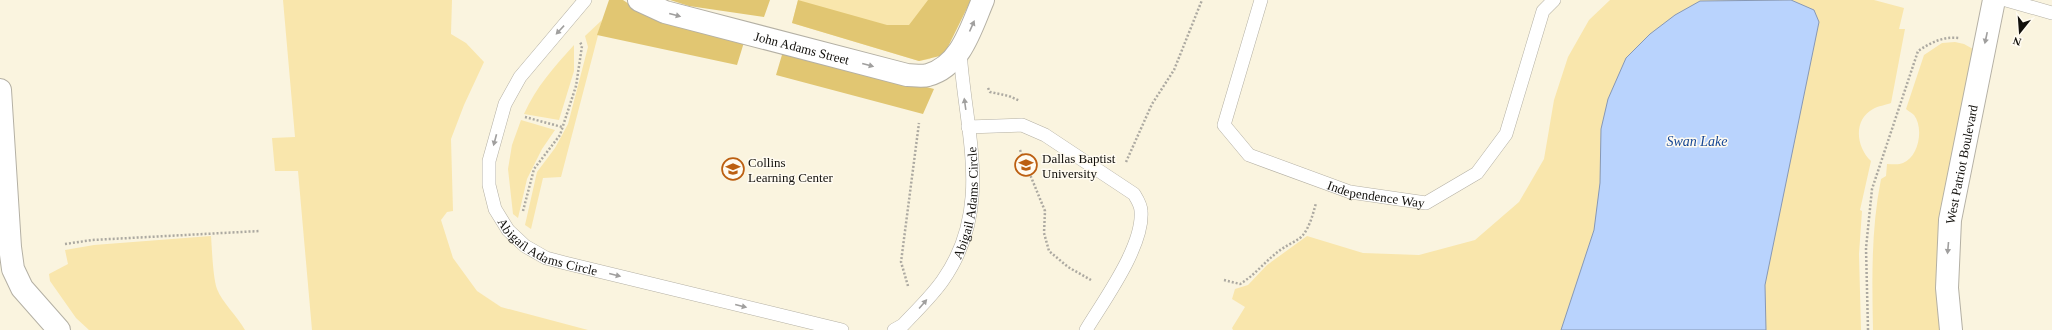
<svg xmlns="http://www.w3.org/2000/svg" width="2052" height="330" viewBox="0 0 2052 330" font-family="'Times New Roman',serif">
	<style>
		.built { fill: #faf4df }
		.green { fill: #f9e6ac }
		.forest { fill: #e1c672 }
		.water { fill: #b9d3fd; stroke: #8798b5 }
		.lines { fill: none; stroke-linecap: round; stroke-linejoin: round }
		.lane-casing { stroke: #b4b0a4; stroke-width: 14 }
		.street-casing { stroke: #b4b0a4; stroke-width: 24 }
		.path { stroke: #aca9a1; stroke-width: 2.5; stroke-dasharray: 2 2; stroke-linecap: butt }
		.lane { stroke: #fff; stroke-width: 13 }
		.street { stroke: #fff; stroke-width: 22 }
		.oneway { fill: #a09f9e }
		.labels { text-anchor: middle; stroke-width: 3; stroke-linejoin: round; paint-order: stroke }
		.street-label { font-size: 13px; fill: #12100c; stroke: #fffbf1 }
		.poi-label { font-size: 13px; fill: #12100c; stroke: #fffbf1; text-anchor: start }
		.water-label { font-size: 14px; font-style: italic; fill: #154694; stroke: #fffbf1 }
	</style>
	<rect width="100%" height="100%" fill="#fffbf1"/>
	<path class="built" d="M0,0H2052V330H0Z"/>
	<path class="green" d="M283,0H452L451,34L466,43L484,62L464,105L451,139L453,211L447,212L441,220L453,258L477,291L501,307L588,330H312L298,171H275L272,138L295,137Z
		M798,0H971L930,59L919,61L792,23Z
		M1610,0H1874L1904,8L1899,29H1905L1891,103C1886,105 1878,106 1873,109C1853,120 1856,147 1871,161L1860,210L1862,211L1859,254L1861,330H1233L1232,328L1245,307L1232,299L1235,289L1248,285L1267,265L1307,236L1363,253L1419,255L1475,240L1519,202L1544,159L1554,100L1568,57L1589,20Z
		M602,20L561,177L543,178L531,229L525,225L537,172L555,148L568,124L588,47L585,36Z
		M1955,42L1964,44L1973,49L1938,229L1937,291L1941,330H1873C1872,279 1871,229 1881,179L1886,176L1887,164C1892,164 1899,165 1903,163C1919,157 1924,128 1914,115C1912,113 1908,111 1906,109L1924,55L1942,43Z
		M574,45V71L559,120L524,114C536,87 554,67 574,45Z
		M521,120L555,130L542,149L527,179L518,218L513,214L508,169L512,145Z
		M211,236C212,250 213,278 217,289C222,302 237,316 245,330H89L76,318L50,281L49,274L68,264L65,250L94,245Z"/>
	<path class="forest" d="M609,0H623L629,4L745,39L737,65L597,35Z
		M670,0H770L764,17L689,6Z
		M798,0L887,25H909L928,0H971L944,55L919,61L792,23Z
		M784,48L934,89L923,114L776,75Z"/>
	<path class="water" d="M1791,0L1814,10L1819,22L1765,285L1766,330H1561L1594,230L1600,183L1601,129L1608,99L1626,58L1650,34L1675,15L1700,1Z"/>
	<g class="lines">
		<g class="lane-casing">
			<g id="lane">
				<path id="s1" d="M585,0L520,77L505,104L489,161V185L495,209L508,230L525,246L546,258L565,263L842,330"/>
				<path id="s2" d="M1261,0L1224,125L1249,155L1350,192L1426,203L1477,173L1506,134L1543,11L1554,0"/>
				<path d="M2006,0L2052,13"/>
				<path d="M968,127L1022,125L1045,135L1134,194C1137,199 1141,205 1141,211C1144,246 1104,300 1086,330"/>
				<path id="s3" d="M894,330L903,325C916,311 932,296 943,280C994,207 965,132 960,51"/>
			</g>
		</g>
		<g class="street-casing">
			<g id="street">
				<path id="s4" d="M639,0L665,12L907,75C913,75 922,77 928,75C961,66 971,28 983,0"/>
				<path d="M0,90L10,247L13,269L22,288L59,330"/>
				<path id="s5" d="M1951,330L1947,288L1950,220L1994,0"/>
			</g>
		</g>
		<path class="path" d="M988,88L990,92L1009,96L1020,101
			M525,117L562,127
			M1020,150L1045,211L1044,233L1049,251L1068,267L1091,280
			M1126,162L1152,104L1174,70L1202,0
			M523,211L534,169L560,135L576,86L582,46L580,42
			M65,244L92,240L260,231
			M1224,280L1240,284C1257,274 1268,257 1285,247C1291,243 1299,240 1303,235C1310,226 1313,214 1316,203
			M908,286L901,262L919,123
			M1868,330L1866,248L1872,189L1918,51C1930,43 1943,36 1959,38"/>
		<use href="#lane" class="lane"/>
		<use href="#street" class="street"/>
	</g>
	<defs><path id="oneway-solid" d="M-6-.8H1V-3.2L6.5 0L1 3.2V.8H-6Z"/></defs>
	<g class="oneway">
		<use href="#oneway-solid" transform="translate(675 15) rotate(15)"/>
		<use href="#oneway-solid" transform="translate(972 26) rotate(-66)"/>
		<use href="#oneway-solid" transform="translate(560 30) rotate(133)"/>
		<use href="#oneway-solid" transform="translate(1986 38) rotate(102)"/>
		<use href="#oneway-solid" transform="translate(868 65) rotate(15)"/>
		<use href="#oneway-solid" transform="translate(965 104) rotate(-98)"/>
		<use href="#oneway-solid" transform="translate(495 140) rotate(105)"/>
		<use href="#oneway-solid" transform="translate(1948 248) rotate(95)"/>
		<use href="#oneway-solid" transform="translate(615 275) rotate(14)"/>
		<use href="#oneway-solid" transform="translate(923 304) rotate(-49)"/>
		<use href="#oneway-solid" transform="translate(741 306) rotate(14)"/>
	</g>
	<defs>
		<g id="university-ring" transform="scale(1.15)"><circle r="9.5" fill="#fffbf1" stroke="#bc5f11" stroke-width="1.5"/><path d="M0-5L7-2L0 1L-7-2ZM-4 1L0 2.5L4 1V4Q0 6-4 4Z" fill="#bc5f11"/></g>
	</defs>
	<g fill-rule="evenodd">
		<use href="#university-ring" x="1026" y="165"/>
		<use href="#university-ring" x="733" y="169"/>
	</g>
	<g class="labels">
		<g class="street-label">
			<text dy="5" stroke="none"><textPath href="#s4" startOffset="170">John Adams Street</textPath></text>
			<text dy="5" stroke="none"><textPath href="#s5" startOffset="167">West Patriot Boulevard</textPath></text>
			<text dy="5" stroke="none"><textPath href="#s2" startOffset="303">Independence Way</textPath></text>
			<text dy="5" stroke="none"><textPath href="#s3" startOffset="153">Abigail Adams Circle</textPath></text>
			<text dy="5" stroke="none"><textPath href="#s1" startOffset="308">Abigail Adams Circle</textPath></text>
		</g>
		<g class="poi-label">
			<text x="1042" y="163">Dallas Baptist<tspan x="1042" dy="15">University</tspan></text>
			<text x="748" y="167">Collins<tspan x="748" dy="15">Learning Center</tspan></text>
		</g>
		<g class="water-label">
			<text x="1697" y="146">Swan Lake</text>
		</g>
	</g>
	<g transform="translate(2020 32) rotate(197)" stroke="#fffbf1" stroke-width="3" paint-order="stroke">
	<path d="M0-3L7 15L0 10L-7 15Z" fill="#12100c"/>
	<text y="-6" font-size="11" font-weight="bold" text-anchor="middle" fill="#12100c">N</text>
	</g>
</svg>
